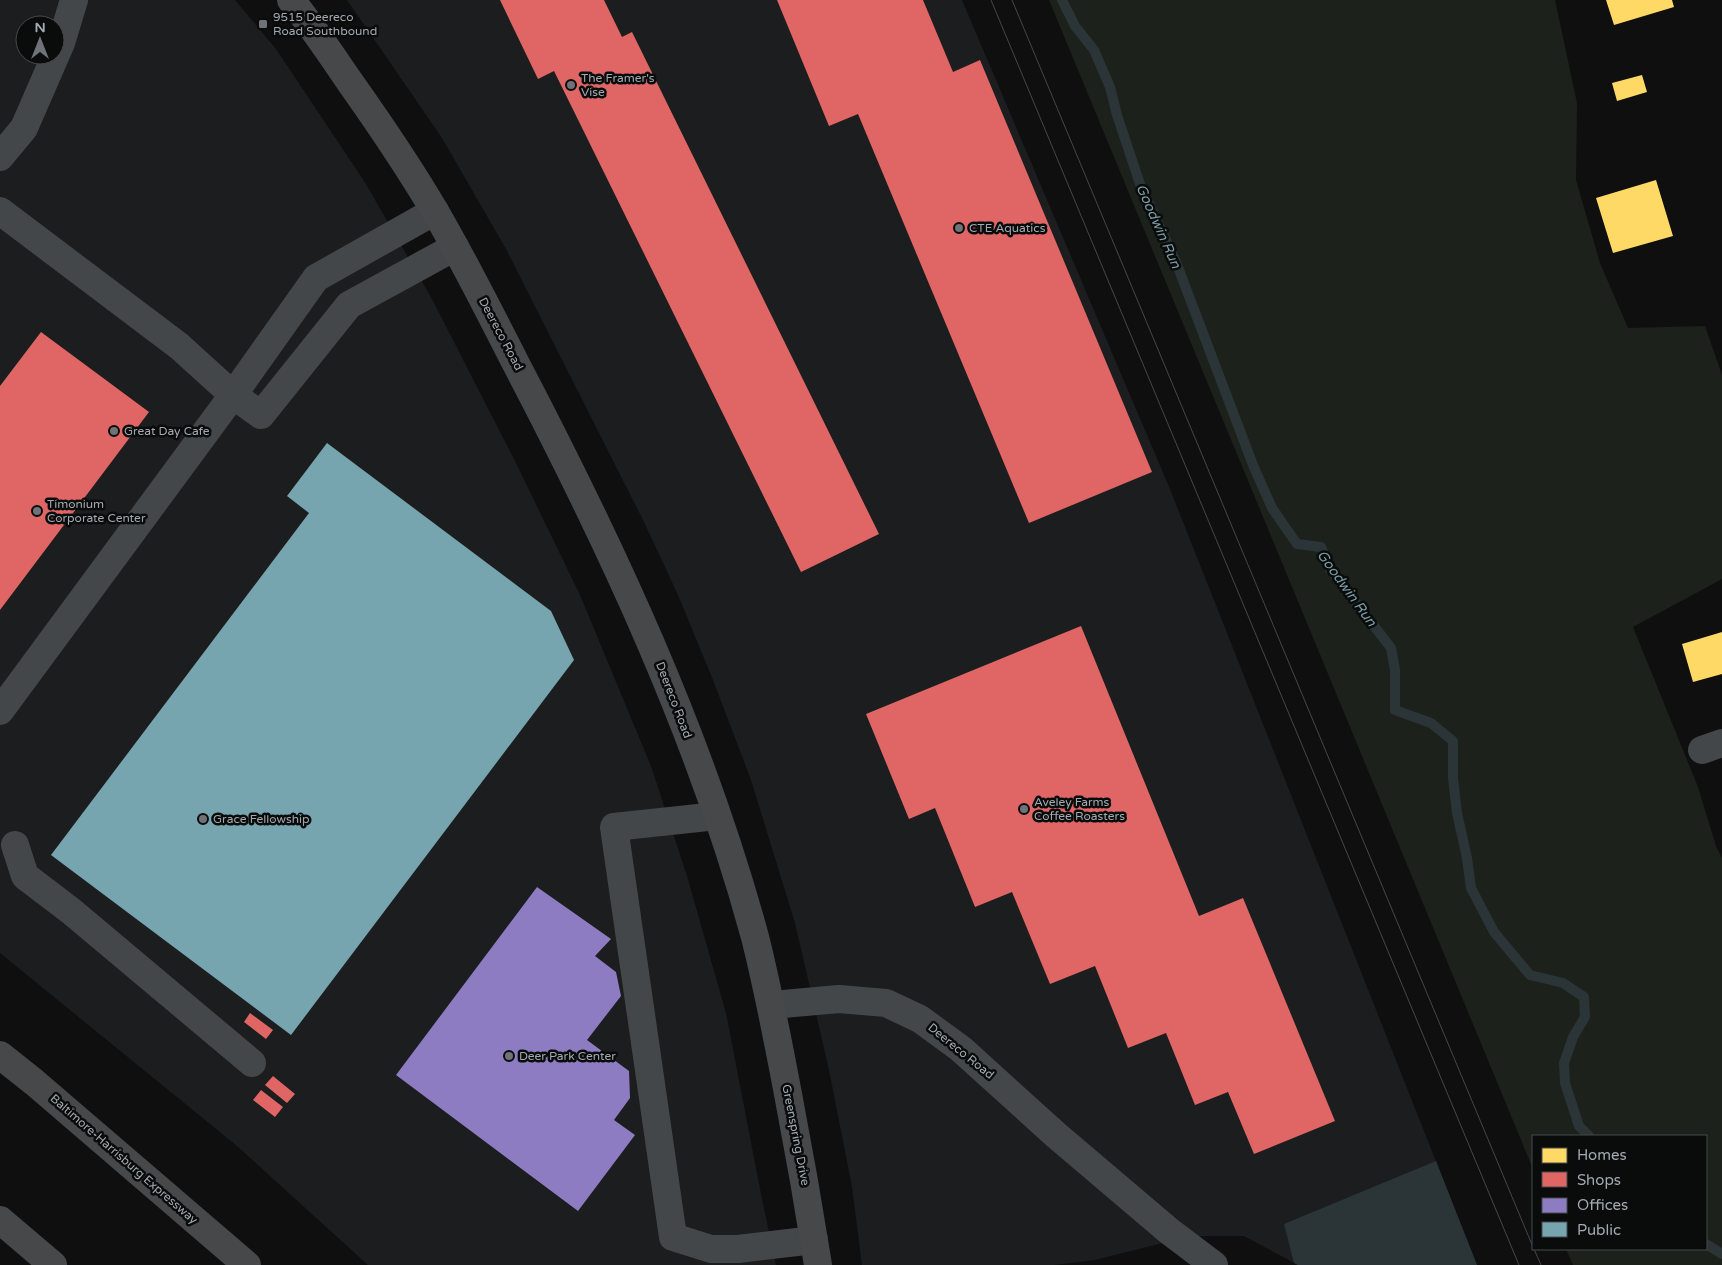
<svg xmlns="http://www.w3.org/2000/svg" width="1722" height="1265" viewBox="0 0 1722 1265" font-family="'Varela Round',sans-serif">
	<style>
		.built { fill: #1c1d1e; fill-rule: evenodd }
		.green { fill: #1c211c }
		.water { fill: #2b3537 }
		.homes { fill: #ffd966 }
		.shops { fill: #e06666 }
		.offices { fill: #8e7cc3 }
		.public { fill: #76a5af }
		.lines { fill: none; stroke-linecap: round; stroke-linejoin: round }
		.stream { stroke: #2b3537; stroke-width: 10 }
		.minor { stroke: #444749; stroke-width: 28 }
		.major { stroke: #47484a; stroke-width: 28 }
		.highway { stroke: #474849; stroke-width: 28 }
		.tram { stroke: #464749; stroke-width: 1 }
		.poi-dot { fill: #6f7378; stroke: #0a0b0b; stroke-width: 2 }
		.labels { text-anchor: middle; stroke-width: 5; stroke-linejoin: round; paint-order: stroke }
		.poi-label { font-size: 12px; fill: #a2a9b0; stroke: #0a0b0b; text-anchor: start }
		.street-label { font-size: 12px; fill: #a2a9b0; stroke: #0a0b0b }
		.water-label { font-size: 14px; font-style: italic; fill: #7c9ca7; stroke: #0a0b0b }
	</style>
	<rect width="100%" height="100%" fill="#0f0f10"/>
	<path class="built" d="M0,0H235L276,49L366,184L432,299L517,465L580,595L651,766L687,876L726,1013L762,1199L776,1265H368L237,1146L0,953ZM25,25H55V55H25Z
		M347,0H962L1170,489L1477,1265H1298L1244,1236H1191L1095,1260L1054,1265H862L852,1187L829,1070L795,923L751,780L713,680L678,595L644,522L506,249L442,138Z"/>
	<path class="green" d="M1049,0H1555L1577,103L1576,180L1600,263L1628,328L1705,326L1722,375V579L1633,627L1698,787L1716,846L1722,858V1265H1573L1566,1249H1706V1136H1533V1169Z"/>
	<path class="water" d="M1436,1161L1477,1265H1298L1294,1263L1284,1224Z"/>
	<path class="homes" d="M1606,0H1672L1674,7L1614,25Z
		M1642,75L1647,92L1617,101L1612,83Z
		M1656,180L1673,236L1613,253L1596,198Z
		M1722,632V674L1693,682L1682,644Z"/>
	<path class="shops" d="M500,0H604L622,37L632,32L879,534L801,572L554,71L538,79Z
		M777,0H923L953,72L980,60L1152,472L1029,523L858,114L829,126Z
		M41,332L149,412L0,610V386Z
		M1081,626L1199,916L1243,898L1335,1121L1254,1154L1228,1092L1195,1105L1166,1033L1128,1048L1095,966L1050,984L1012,892L975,907L935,808L909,819L866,714Z
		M250,1013L273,1030L266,1039L244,1022Z
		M273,1076L295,1094L287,1103L265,1085Z
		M261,1090L283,1107L275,1117L253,1100Z"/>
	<path class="offices" d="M537,887L611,939L595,956L616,972L621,996L587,1040L629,1071L630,1098L614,1120L635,1135L578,1211L396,1075Z"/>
	<path class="public" d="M327,443L551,611L574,660L291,1035L51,855L309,513L287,496Z"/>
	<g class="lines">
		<path class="stream" d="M1062,0L1075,26L1094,50L1110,87L1117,115L1140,184L1176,262L1253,465L1272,508L1297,544L1321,547L1330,569L1391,648L1395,670V710L1431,723L1453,741V778L1457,813L1467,858L1471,888L1494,932L1530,975L1563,983L1584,997L1585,1017L1573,1037L1564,1063L1565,1083L1579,1126L1589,1136
			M1706,1244L1722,1254"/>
		<path class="minor" d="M0,157L24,128L61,43L74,0
			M0,211L179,346L233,395L316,278L435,211
			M0,711L233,395L261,415L349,305L455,247
			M1702,750L1722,743
			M717,816L614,827L673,1237L711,1249H738L814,1240
			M15,845L25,876L71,911L252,1063
			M772,1005L839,999L886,1003L920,1019L961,1049L1056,1135L1169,1231L1214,1265"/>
		<path class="major" d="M291,0C313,27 332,56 352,85C381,126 410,169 436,213C464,261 489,311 514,360C611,545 700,735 755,937C768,989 778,1041 788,1094C799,1151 809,1208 818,1265"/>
		<path class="highway" d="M0,1055L34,1082L247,1265
			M0,1220L53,1265"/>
		<path class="tram" d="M991,0L1519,1265
			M1012,0L1533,1247
			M1534,1249L1541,1265"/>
	</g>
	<g class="poi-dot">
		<rect x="258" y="19" width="10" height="10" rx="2.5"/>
		<circle cx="571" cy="85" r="5"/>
		<circle cx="959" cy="228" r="5"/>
		<circle cx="114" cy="431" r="5"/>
		<circle cx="37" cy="511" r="5"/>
		<circle cx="1024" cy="809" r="5"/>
		<circle cx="203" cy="819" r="5"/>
		<circle cx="509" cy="1056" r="5"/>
	</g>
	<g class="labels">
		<g class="poi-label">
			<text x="273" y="21">9515 Deereco<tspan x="273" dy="14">Road Southbound</tspan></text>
			<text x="581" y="82">The Framer's<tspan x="581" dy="14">Vise</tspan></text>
			<text x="969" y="232">CTE Aquatics</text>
			<text x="124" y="435">Great Day Cafe</text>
			<text x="47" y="508">Timonium<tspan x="47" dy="14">Corporate Center</tspan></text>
			<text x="1034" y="806">Aveley Farms<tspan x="1034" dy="14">Coffee Roasters</tspan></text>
			<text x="213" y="823">Grace Fellowship</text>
			<text x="519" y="1060">Deer Park Center</text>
		</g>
		<g class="street-label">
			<text transform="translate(501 334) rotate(62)" y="4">Deereco Road</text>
			<text transform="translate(674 700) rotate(69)" y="4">Deereco Road</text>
			<text transform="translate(961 1051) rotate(39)" y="4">Deereco Road</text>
			<text transform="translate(796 1135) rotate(79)" y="4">Greenspring Drive</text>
			<text transform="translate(124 1159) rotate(41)" y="4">Baltimore-Harrisburg Expressway</text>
		</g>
		<g class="water-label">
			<text transform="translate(1159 226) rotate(66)" y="5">Goodwin Run</text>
			<text transform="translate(1347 588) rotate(54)" y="5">Goodwin Run</text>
		</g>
	</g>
	<rect x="1532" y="1135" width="175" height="115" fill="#0a0b0b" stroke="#474a4d"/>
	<rect x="1542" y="1148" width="25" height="15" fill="#ffd966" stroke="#474a4d"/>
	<text x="1577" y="1160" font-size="15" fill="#a2a9b0">Homes</text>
	<rect x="1542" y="1172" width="25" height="15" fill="#e06666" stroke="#474a4d"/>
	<text x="1577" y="1185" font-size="15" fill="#a2a9b0">Shops</text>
	<rect x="1542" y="1198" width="25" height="15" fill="#8e7cc3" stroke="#474a4d"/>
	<text x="1577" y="1210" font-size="15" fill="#a2a9b0">Offices</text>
	<rect x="1542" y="1222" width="25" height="15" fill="#76a5af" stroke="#474a4d"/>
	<text x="1577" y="1235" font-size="15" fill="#a2a9b0">Public</text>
	<g transform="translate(40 40)"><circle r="24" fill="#0a0b0b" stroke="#474a4d"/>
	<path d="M0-4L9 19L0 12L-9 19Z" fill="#6f7378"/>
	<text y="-8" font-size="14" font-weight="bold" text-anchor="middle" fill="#a2a9b0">N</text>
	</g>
</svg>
